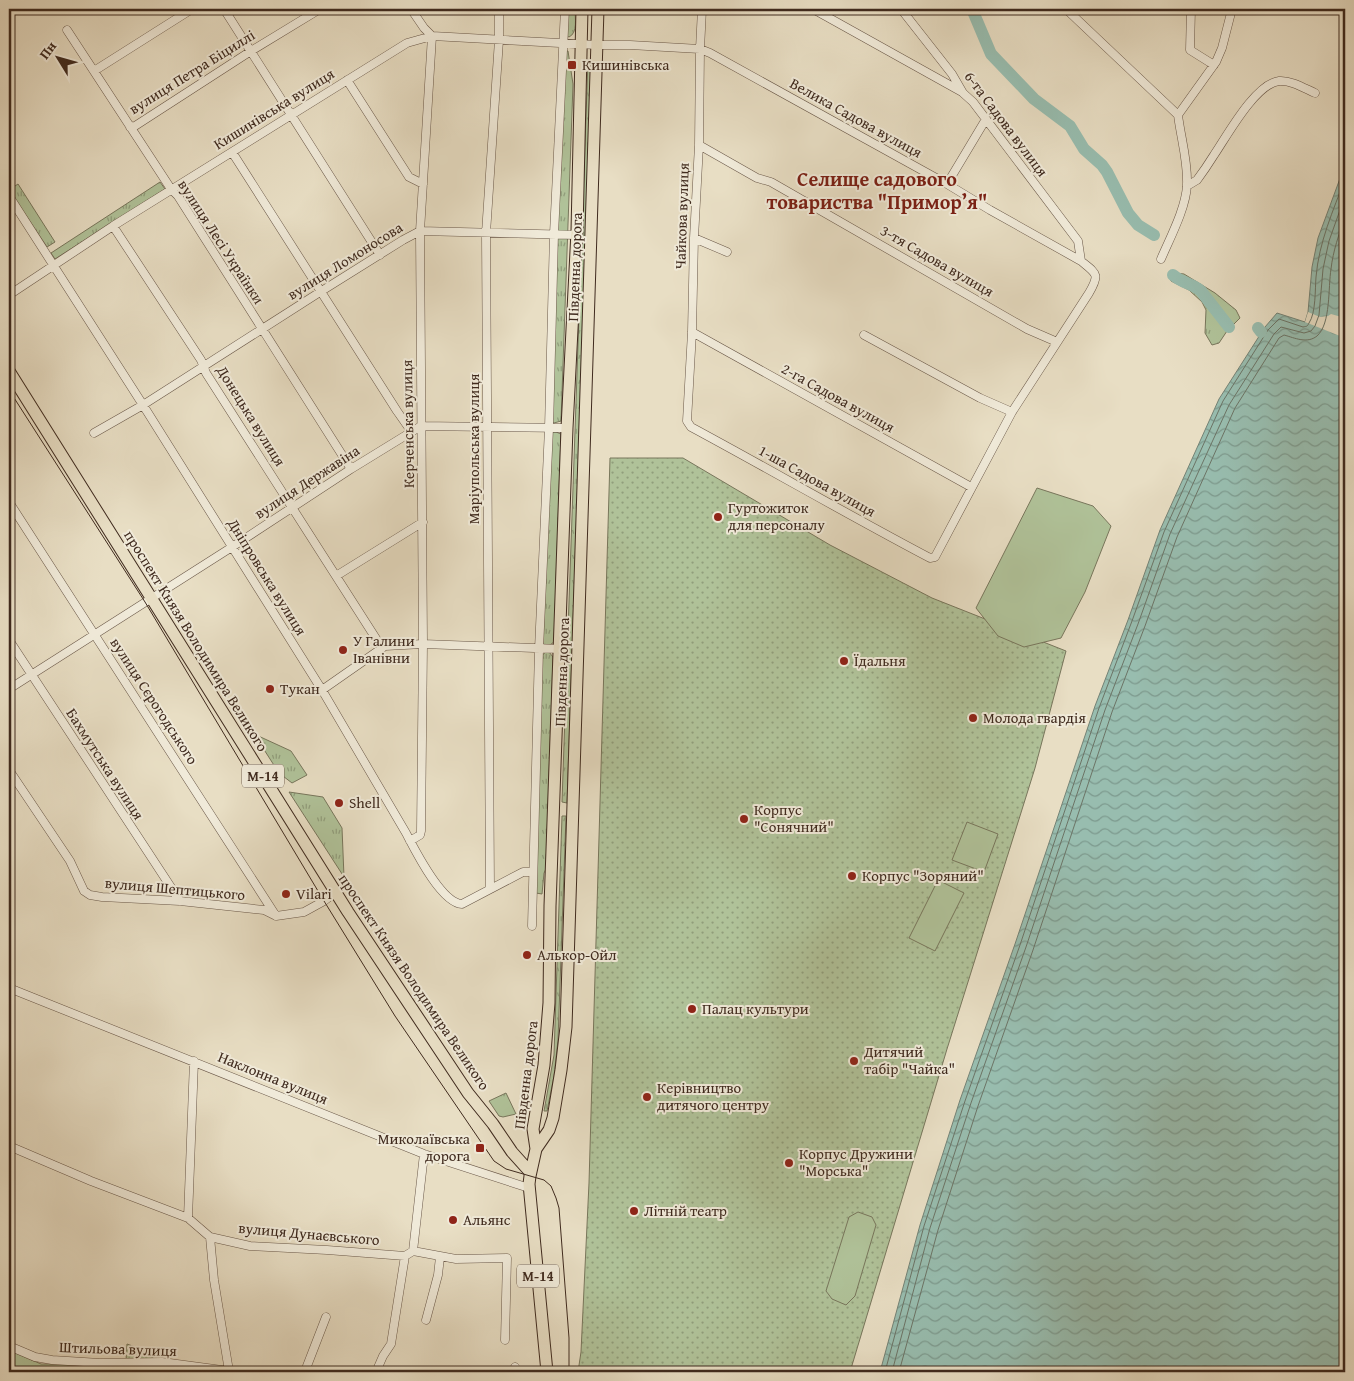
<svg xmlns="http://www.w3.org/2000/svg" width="1354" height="1381" viewBox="0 0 1354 1381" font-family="'Gentium Book Plus',serif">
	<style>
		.grass { fill: url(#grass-tufts); stroke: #78765c }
		.park { fill: url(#park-dots); stroke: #78765c }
		.garden { fill: #b0c299; stroke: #78765c }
		.water { fill: url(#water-waves); stroke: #748275 }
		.pier { fill: #e8dec4 }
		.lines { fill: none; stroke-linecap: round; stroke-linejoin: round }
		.shore { stroke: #6c7466; stroke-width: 1 }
		.river { stroke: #98bdaf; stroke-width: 12 }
		.street-casing { stroke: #695748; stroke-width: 9 }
		.primary-casing { stroke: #3f2a1e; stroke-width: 13 }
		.street { stroke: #f0ead9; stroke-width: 8 }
		.primary { stroke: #e8dec4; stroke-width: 11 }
		.tram { stroke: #3f2a1e; stroke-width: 1 }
		.poi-dot { fill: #8f2418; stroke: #f0ead9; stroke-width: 2 }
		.labels { text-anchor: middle; stroke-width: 4; stroke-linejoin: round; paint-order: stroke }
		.shield { fill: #f0ead9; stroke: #746456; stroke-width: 1 }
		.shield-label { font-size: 14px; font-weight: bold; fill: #3f2a1e }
		.poi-label { font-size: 15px; fill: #3f2a1e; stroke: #f0ead9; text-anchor: start }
		.street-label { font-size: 15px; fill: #3f2a1e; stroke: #f0ead9 }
		.district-label { font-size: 20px; font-weight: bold; fill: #7a1f14; stroke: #f0ead9 }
	</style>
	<defs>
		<pattern id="grass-tufts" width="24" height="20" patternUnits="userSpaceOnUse" patternTransform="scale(1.25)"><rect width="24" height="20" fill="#b0c299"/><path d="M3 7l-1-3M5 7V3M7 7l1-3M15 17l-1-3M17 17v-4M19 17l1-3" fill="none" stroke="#919e7c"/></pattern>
		<pattern id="park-dots" width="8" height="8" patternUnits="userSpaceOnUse" patternTransform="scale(1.25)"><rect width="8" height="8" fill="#b0c299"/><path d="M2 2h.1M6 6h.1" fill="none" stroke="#919e7c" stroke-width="1.8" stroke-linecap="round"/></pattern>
		<pattern id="water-waves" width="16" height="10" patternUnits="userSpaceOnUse" patternTransform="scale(1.25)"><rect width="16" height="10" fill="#98bdaf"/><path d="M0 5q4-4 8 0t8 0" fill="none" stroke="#7d9a8e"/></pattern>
	</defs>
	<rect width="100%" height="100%" fill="#e8dec4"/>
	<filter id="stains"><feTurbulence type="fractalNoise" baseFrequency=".004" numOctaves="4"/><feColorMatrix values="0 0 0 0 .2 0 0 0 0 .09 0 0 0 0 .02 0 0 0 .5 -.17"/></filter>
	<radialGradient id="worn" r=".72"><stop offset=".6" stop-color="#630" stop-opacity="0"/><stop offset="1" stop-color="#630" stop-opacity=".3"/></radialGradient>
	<path class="grass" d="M568,9H575C575,18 578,33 569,37L567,36Z
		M565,51H568L573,84L561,421L554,423L552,421L557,227Z
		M588,60H592L567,803L562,802Z
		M160,182L165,189L55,259L51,253Z
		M18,184L55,242L47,247L9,190Z
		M1175,273L1184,274L1215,293L1236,310L1240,318L1227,331L1219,343L1212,345L1205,333L1206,310L1202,302L1189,290L1171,281L1170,277Z
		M551,432H556L561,434L554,642L547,647L543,644Z
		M546,652H549L553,657L546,869L544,873L542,894L536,893L541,656Z
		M254,734L291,751L307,775L292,783L279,773Z
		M289,792L323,797L342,828L344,877Z
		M562,816H566L558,1040L554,1076L547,1111H544L554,1055Z
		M506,1093L516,1114L503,1117L499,1116L489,1101Z
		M127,1344L138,1348L156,1360H126Z
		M9,1350L41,1364L149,1365L146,1372H9Z"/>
	<path class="park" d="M610,458H683L830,545L932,598L1066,651L1035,768L947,1049L850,1372H578L581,1352L589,1183Z"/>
	<path class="garden" d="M1037,488L1093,506L1111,526L1085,592L1061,638L1024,647L998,636L976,608Z
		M967,822L998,834L984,872L952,860Z
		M938,880L964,893L935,951L909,938Z
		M858,1212L872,1217L876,1225L855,1296L846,1305L832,1299L826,1291L849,1217Z"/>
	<path class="water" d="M1345,165V1372H880L920,1225L960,1100L1015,944L1095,706L1128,620L1160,530L1219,399L1265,327L1277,313L1305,322L1308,312L1312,267L1318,238Z"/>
	<path class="pier" d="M1308,312L1320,317L1328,316L1331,314L1345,318V338L1305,322Z"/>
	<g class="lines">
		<path class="shore" d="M885,1372L924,1226L965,1101L1020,945L1099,708L1132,621L1164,532L1223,401L1268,330L1279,319L1303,327C1307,326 1307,327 1309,323C1316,313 1315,289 1316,277C1319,242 1333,211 1345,179
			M892,1372L930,1228L971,1103L1026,947L1105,710L1138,624L1170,534L1229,405L1274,334L1281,327L1304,333L1311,331L1315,326L1319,315L1323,269L1329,241L1345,196
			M899,1372L938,1230L978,1106L1033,950L1112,712L1145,626L1177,537L1235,408L1279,338L1284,335C1295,338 1307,344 1317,336C1331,324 1328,287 1331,269C1333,251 1339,234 1345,217"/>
		<path class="river" d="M972,9L991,54L1034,99L1070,126L1084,149L1102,165L1107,172L1128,213L1138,225L1154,235
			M1173,275C1182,283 1193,284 1201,291L1229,327
			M1258,328L1261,332"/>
		<g class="street-casing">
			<path id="street" d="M224,9L380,255
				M813,9L962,92
				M901,9L952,74L963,93L973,102L1078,241L1081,261
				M1066,9L1178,115
				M1191,9L1190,50L1214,65
				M67,30L171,189L178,196L351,469
				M94,71L192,9
				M347,80L409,177L423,184
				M130,127L135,126L251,51L320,9
				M699,145L757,178L771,182L1027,329L1057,342
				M232,152L397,411L411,431
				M947,184L986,119
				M1187,186L1197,180C1203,172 1209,163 1214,155C1227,136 1255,84 1279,81C1291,80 1304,88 1315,93
				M9,196L143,405L322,690L406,833C415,850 441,903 462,904L523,872H533
				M113,226L201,360L206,373L382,648
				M694,238L727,252
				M1161,259C1170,238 1186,208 1187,185C1188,161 1181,139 1178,115L1216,62L1222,48L1232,9
				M9,295L113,226L407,43L432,36L597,45H630L700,49L710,53L947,184L990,210L1081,261C1097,274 1100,274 1089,293L1012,412L935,557L930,558C850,516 771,470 691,427L687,421L692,332L694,238L699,145L700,49L702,9
				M692,332L971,487
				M864,335L980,398L1012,412
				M94,433L143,405L320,292L403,240L420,231L576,235
				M9,502L276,916
				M336,576L423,522
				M9,640L180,901
				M9,689L232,547L351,469L421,426L567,428
				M322,690L385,646L423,644L560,649
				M9,770L70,861L84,891L90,895L102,897L180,901L264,910L276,916L304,912L324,901L336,892
				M410,841L420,835L421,831L423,644L420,231L432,36L424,28L411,9
				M490,889L486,233L499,40V9
				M532,926L539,649L549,428L554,234L565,9
				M9,988L424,1154L529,1188
				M9,1146L91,1181L188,1218L210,1237L250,1246L327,1250L405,1256L413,1251L456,1259L507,1258L505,1340
				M188,1218L194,1061
				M210,1237L214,1280L229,1371
				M413,1251L424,1154
				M426,1320L438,1275L440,1257
				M9,1346L35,1357L52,1360L100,1363L162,1362L237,1372
				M307,1372V1366L326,1317
				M376,1372L383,1356L391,1344L405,1256
				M514,1372L515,1367"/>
		</g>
		<g class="primary-casing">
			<path id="primary" d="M9,371L348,912L468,1093L493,1124L512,1152L530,1172
				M536,1149L549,1130L553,1118L561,1070L566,1027L598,9
				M547,1372L529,1184L530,1176L536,1149L533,1129L544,1065L549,1003L550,906L567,428L577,231L582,9"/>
		</g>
		<use href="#street" class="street"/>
		<use href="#primary" class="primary"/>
		<path class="tram" d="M9,390L145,602L324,901L395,1016L494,1161L506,1169L544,1180L551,1186L556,1198L559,1208L569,1338V1372"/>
	</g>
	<g class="poi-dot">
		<rect x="567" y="60" width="10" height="10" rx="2.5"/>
		<circle cx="718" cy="517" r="5"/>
		<circle cx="343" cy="650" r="5"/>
		<circle cx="844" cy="661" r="5"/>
		<circle cx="270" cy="689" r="5"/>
		<circle cx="973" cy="718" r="5"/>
		<circle cx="339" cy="803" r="5"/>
		<circle cx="744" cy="819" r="5"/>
		<circle cx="852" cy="876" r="5"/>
		<circle cx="286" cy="894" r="5"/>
		<circle cx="527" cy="955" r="5"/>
		<circle cx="692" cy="1009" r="5"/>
		<circle cx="854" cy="1061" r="5"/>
		<circle cx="647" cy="1097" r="5"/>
		<rect x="475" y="1143" width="10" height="10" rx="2.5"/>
		<circle cx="789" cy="1163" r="5"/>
		<circle cx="634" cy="1211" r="5"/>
		<circle cx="453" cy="1220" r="5"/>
	</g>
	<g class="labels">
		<g class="shield">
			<rect x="242" y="764.5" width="42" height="23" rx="4"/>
			<rect x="517" y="1264.5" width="42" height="23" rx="4"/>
		</g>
		<g class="shield-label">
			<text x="263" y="781">М-14</text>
			<text x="538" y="1281">М-14</text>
		</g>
		<g class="poi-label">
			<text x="582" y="70">Кишинівська</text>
			<text x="728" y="513">Гуртожиток<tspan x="728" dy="17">для персоналу</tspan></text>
			<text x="353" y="646">У Галини<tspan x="353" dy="17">Іванівни</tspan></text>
			<text x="854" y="666">Їдальня</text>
			<text x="280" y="694">Тукан</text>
			<text x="983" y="723">Молода гвардія</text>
			<text x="349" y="808">Shell</text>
			<text x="754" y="815">Корпус<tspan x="754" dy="17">"Сонячний"</tspan></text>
			<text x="862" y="881">Корпус "Зоряний"</text>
			<text x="296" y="899">Vilari</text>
			<text x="537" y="960">Алькор-Ойл</text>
			<text x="702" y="1014">Палац культури</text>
			<text x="864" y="1057">Дитячий<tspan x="864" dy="17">табір "Чайка"</tspan></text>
			<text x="657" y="1093">Керівництво<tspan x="657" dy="17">дитячого центру</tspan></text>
			<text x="470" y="1144" text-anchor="end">Миколаївська<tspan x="470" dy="17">дорога</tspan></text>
			<text x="799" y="1159">Корпус Дружини<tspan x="799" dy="17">"Морська"</tspan></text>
			<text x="644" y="1216">Літній театр</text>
			<text x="463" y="1225">Альянс</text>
		</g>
		<g class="street-label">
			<text transform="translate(192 72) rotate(-32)" y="5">вулиця Петра Біциллі</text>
			<text transform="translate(274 109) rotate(-32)" y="5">Кишинівська вулиця</text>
			<text transform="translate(856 118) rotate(29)" y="5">Велика Садова вулиця</text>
			<text transform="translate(1006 124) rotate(53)" y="5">6-та Садова вулиця</text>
			<text transform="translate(682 216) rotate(-88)" y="5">Чайкова вулиця</text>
			<text transform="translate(221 242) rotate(57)" y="5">вулиця Лесі Українки</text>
			<text transform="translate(345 261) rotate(-32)" y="5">вулиця Ломоносова</text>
			<text transform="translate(937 261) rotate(30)" y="5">3-тя Садова вулиця</text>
			<text transform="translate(575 267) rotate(-88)" y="5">Південна дорога</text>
			<text transform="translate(838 398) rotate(29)" y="5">2-га Садова вулиця</text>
			<text transform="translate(251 416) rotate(58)" y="5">Донецька вулиця</text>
			<text transform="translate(408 424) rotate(-91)" y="5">Керченська вулиця</text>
			<text transform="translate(474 449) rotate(-90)" y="5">Маріупольська вулиця</text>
			<text transform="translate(817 481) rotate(29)" y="5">1-ша Садова вулиця</text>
			<text transform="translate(307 482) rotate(-33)" y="5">вулиця Державіна</text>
			<text transform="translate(267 577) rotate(58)" y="5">Дніпровська вулиця</text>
			<text transform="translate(196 641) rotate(58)" y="5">проспект Князя Володимира Великого</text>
			<text transform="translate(562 672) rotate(-88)" y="5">Південна дорога</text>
			<text transform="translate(154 701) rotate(57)" y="5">вулиця Сєрогодського</text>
			<text transform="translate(105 764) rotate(57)" y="5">Бахмутська вулиця</text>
			<text transform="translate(175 889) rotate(5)" y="5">вулиця Шептицького</text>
			<text transform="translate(414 982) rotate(56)" y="5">проспект Князя Володимира Великого</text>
			<text transform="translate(526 1075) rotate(-83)" y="5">Південна дорога</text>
			<text transform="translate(273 1078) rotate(22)" y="5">Наклонна вулиця</text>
			<text transform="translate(309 1234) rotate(5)" y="5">вулиця Дунаєвського</text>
			<text transform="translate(118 1349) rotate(2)" y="5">Штильова вулиця</text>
		</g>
		<g class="district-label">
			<text x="877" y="186">Селище садового<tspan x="877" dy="23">товариства "Примор’я"</tspan></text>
		</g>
	</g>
	<rect width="1354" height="1381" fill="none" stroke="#e8dec4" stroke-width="30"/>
	<rect x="10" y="10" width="1334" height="1361" fill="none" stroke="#3f2a1e" stroke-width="2.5"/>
	<rect x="15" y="15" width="1324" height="1351" fill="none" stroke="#3f2a1e"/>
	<g transform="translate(58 58) rotate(307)" stroke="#f0ead9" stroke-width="4" paint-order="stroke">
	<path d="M0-4L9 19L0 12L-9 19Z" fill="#3f2a1e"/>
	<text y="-8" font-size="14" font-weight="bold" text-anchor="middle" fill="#3f2a1e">Пн</text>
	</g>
	<rect width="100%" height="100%" filter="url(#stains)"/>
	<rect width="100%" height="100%" fill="url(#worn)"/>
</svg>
